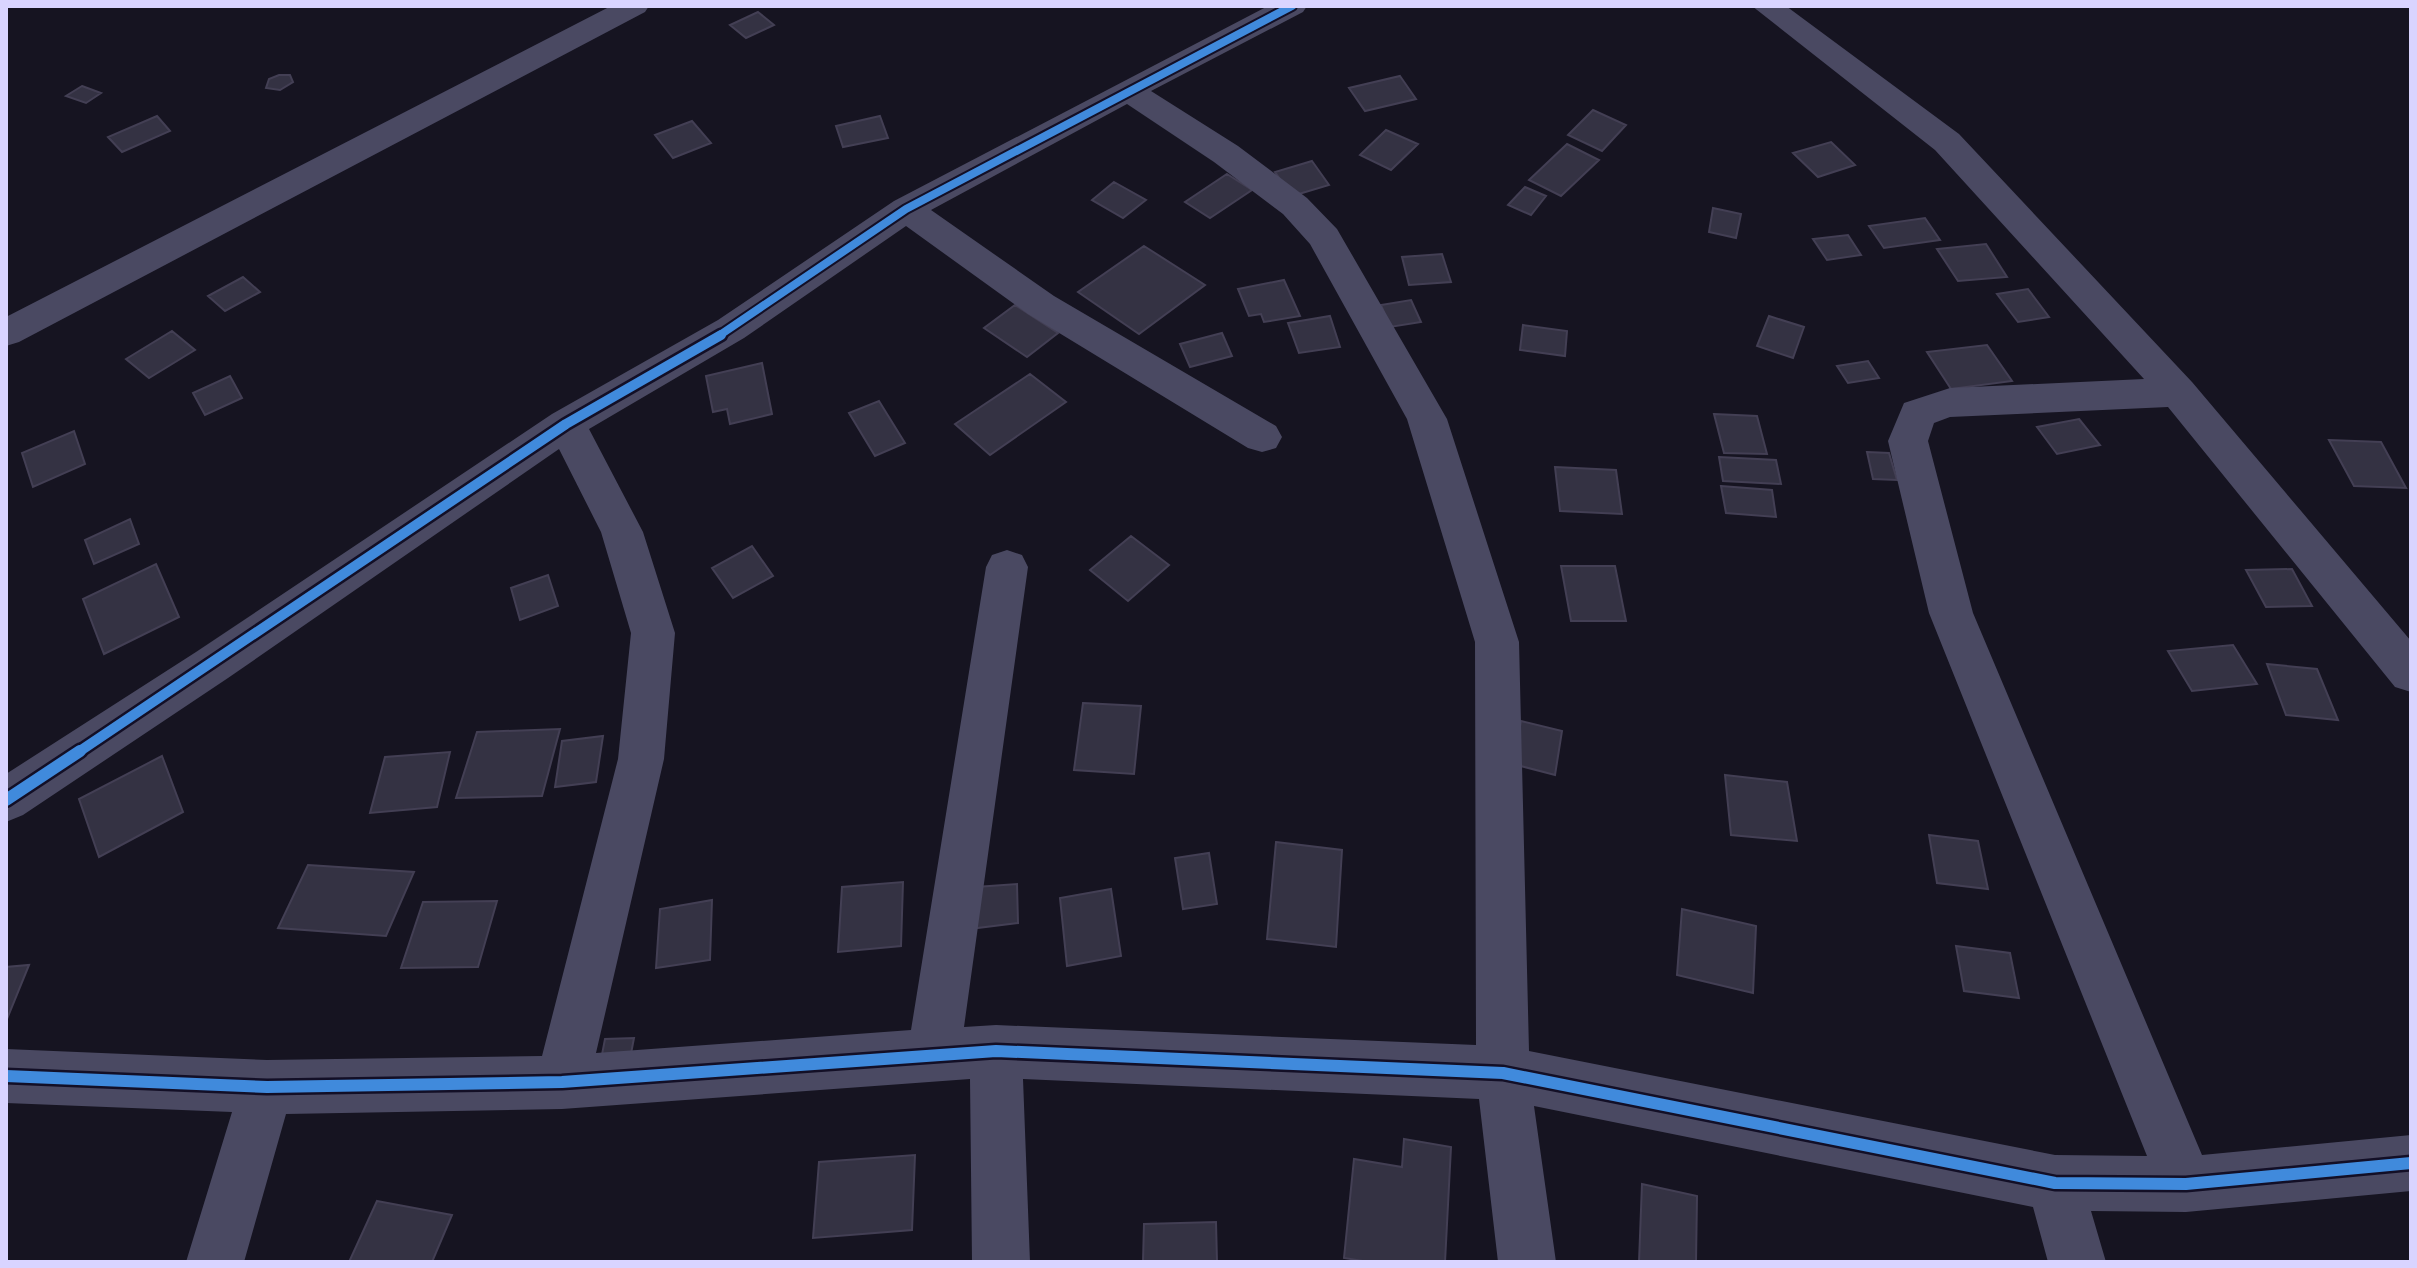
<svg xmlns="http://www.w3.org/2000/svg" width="2417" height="1268" viewBox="0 0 2417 1268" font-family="'DejaVu Sans',sans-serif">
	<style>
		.building { fill: #343243; stroke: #433f54; stroke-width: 2 }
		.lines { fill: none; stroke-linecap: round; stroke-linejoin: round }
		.minor { fill: #4a4962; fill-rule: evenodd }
		.cycleway-far2-casing { stroke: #130f26; stroke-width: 12 }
		.cycleway-far1-casing { stroke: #130f26; stroke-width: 15 }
		.cycleway-casing { stroke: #130f26; stroke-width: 17 }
		.cycleway-far2 { stroke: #408adc; stroke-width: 8 }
		.cycleway-far1 { stroke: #408adc; stroke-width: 10 }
		.cycleway { stroke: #408adc; stroke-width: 12 }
	</style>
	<rect width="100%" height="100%" fill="#161421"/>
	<path class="building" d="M758,12L774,25L746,38L730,25Z
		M279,75H290L293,82L280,90L266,88L269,79Z
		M1400,76L1416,99L1365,111L1349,88Z
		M82,86L101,93L86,103L66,96Z
		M1593,110L1626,125L1602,151L1568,135Z
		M157,116L170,131L122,152L108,137Z
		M880,116L888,138L843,147L836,126Z
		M692,121L711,143L673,158L655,135Z
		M1386,130L1418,144L1391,170L1360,155Z
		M1831,142L1855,165L1818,177L1793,153Z
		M1567,144L1599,160L1561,196L1529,180Z
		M1312,161L1329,185L1292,196L1275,172Z
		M1227,174L1252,190L1210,218L1185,202Z
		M1114,182L1146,200L1123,218L1092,200Z
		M1525,187L1546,196L1531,215L1508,205Z
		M1713,208L1741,214L1736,238L1709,232Z
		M1925,218L1940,240L1884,248L1869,226Z
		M1848,235L1861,255L1827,260L1813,239Z
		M1986,244L2007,277L1958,281L1937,249Z
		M1144,246L1205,285L1139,334L1078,292Z
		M1442,254L1451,282L1409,285L1402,257Z
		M243,277L260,292L225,311L208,296Z
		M1284,280L1300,316L1264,322L1261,314L1249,316L1238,289Z
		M2028,289L2049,317L2018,322L1997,294Z
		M1411,300L1421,322L1390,327L1381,305Z
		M1015,305L1058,333L1027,357L984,328Z
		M1330,316L1340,347L1299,353L1288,323Z
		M1769,316L1804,327L1793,358L1757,346Z
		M1523,325L1567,331L1565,356L1520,350Z
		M172,331L195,350L149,378L126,359Z
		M1222,333L1232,356L1190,367L1180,344Z
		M1987,345L2012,381L1951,389L1927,352Z
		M1868,361L1879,378L1848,383L1837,366Z
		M762,363L772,414L730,424L727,409L713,412L706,376Z
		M1030,374L1066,402L990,455L955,424Z
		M230,376L242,398L205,415L193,393Z
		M879,401L905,443L875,456L849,413Z
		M1714,414L1757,416L1767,454L1724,453Z
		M2079,419L2100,445L2057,454L2037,427Z
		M74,431L85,464L33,487L22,453Z
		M2329,440L2381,442L2406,488L2354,486Z
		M1867,452L1889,453L1897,480L1873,479Z
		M1719,457L1776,460L1781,484L1723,481Z
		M1555,467L1616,470L1622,514L1560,511Z
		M1721,486L1772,490L1776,517L1726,513Z
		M130,519L139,544L94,564L85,540Z
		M1131,536L1169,565L1128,601L1090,570Z
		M752,546L773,576L733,598L712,568Z
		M156,564L179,617L104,654L83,599Z
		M1561,566H1615L1626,621H1571Z
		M2292,569L2312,606L2266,607L2246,570Z
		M548,575L558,606L520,620L511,588Z
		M2233,645L2257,684L2192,691L2168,651Z
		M2267,664L2317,669L2338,720L2286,715Z
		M1083,703L1141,706L1134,774L1074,770Z
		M1521,721L1562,731L1555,775L1513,764Z
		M560,729L542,796L456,798L477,732Z
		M603,736L596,782L555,787L562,741Z
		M450,752L437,807L370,813L385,757Z
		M162,756L183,812L99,857L79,799Z
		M1725,775L1787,782L1797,841L1731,835Z
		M1929,835L1978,841L1988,889L1937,883Z
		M1276,842L1342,850L1336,947L1267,939Z
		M1209,853L1217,904L1183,909L1175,858Z
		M308,865L414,872L386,936L278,928Z
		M903,882L901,946L838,952L842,887Z
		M1017,884L1018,923L977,928L976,887Z
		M1111,889L1121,956L1067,966L1060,898Z
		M712,900L710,960L656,968L660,909Z
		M497,901L478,967L401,968L423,902Z
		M1682,909L1756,926L1753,993L1677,975Z
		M1956,946L2010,953L2019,998L1964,991Z
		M29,965L7,1019H6V967Z
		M634,1038L629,1064L600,1065L605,1039Z
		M1404,1139L1451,1147L1445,1262H1369L1344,1258L1354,1159L1402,1167Z
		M915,1155L912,1230L813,1238L819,1162Z
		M1642,1184L1697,1196L1696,1262H1639Z
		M377,1201L452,1215L432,1262H349Z
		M1216,1222L1217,1262H1143L1144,1224Z"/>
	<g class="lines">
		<path class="minor" d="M611,6H649L645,12L19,342L6,346V317Z
			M1268,6H1307L1303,12L1151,91L1238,146L1307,198L1337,229L1447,419L1519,642L1529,1051L2055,1155L2147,1156L1929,613L1888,441L1904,403L1950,388L2144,379L1935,150L1752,6H1786L1959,134L2192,382L2411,641V692L2395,687L2168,407L1950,417L1934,423L1928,441L1973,613L2202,1155L2411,1135V1191L2186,1212L2091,1211L2106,1262H2048L2033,1207L1534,1106L1556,1262H1498L1479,1099L1023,1079L1030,1262H972L970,1079L562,1109L286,1114L244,1262H186L232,1112L6,1103V1049L267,1060L542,1056L618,759L631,633L601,532L559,449L228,678L23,815L6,822V774L196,652L552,414L718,320L894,201ZM1127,104L1214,162L1283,214L1310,244L1407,419L1475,642L1476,1045L996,1025L964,1027L1028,567L1022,555L1007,550L992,555L986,567L911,1030L596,1053L664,759L675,633L643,532L589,429L744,338L906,226L1028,314L1248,448L1262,452L1276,448L1282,437L1276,426L1054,296L931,210Z"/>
		<g class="cycleway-far2-casing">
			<path id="cycleway-far2" d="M717,337L906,209L1292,6"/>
		</g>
		<g class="cycleway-far1-casing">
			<path id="cycleway-far1" d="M77,753L566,424L721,335"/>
		</g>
		<g class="cycleway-casing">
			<path id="cycleway" d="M6,800L80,751
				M6,1076L267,1087L562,1082L996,1051L1503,1073L2055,1183L2186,1184L2411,1163"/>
		</g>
		<use href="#cycleway-far2" class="cycleway-far2"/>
		<use href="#cycleway-far1" class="cycleway-far1"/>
		<use href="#cycleway" class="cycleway"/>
	</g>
	<rect width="2417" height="1268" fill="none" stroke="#d9d4ff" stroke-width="16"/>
</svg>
